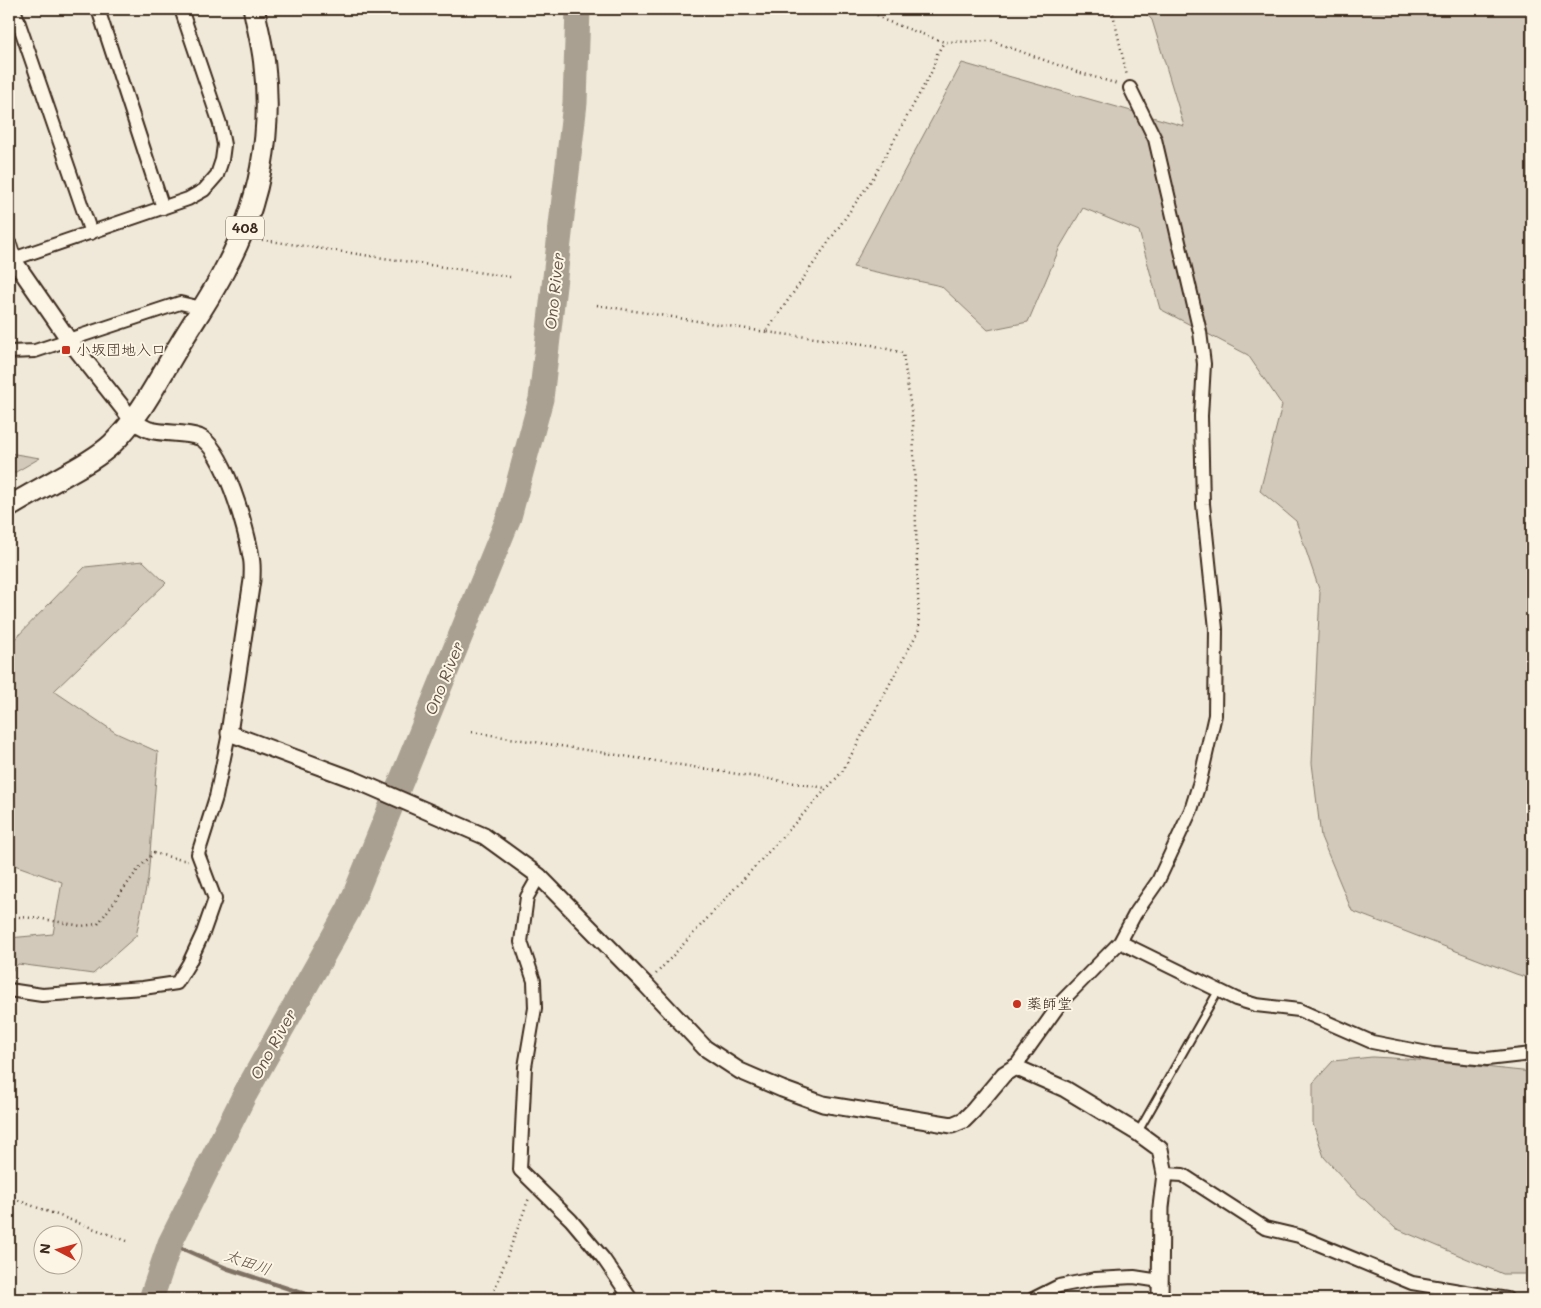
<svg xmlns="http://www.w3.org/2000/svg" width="1541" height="1308" viewBox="0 0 1541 1308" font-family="Mali,'Klee One',sans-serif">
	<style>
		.green { fill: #d2c9ba; stroke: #867a6c }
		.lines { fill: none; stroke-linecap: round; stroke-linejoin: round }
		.stream { stroke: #7e7163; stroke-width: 4.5 }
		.river { stroke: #aaa091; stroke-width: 25 }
		.service-casing { stroke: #3b2a1e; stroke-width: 10 }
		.minor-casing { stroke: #3b2a1e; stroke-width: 16 }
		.tertiary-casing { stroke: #3b2a1e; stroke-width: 19 }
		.trunk-casing { stroke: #3b2a1e; stroke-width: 24 }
		.path { stroke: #3b2a1e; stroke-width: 2.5; stroke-dasharray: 1 4; stroke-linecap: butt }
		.service { stroke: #fcf5e5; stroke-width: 6 }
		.minor { stroke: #fcf5e5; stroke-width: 12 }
		.tertiary { stroke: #fcf5e5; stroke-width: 15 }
		.trunk { stroke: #fcf5e5; stroke-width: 20 }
		.poi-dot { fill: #c8321e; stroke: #fcf5e5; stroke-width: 2 }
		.labels { text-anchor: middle; stroke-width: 4; stroke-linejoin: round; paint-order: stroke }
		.shield { fill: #fcf5e5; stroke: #75675a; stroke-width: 1 }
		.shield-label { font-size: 14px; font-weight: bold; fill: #3b2a1e }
		.poi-label { font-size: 15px; fill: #3b2a1e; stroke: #fcf5e5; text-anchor: start }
		.water-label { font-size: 16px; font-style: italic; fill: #625346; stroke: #fcf5e5 }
	</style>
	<rect width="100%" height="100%" fill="#f0e9d9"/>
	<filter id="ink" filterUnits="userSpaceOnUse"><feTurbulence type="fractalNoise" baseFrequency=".02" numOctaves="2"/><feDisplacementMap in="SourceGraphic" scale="10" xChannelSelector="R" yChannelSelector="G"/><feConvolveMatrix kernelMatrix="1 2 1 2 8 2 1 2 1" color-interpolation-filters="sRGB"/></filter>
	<g filter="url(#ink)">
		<path class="green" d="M1142,9H1532V979L1516,974L1352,911L1321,837L1312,763L1320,592L1296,521L1260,491L1282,405L1248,355L1160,309L1139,231L1083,208L1060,247L1028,322L988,330L941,286L853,267L962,63L1184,126L1152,20Z
			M9,453L40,458L9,476Z
			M143,561L166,583L54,691L116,733L158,752L148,879L136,936L93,974L18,964L9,974V938L53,934L62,882L9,863V645L85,567Z
			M1372,1057C1425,1059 1479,1067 1532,1072V1274H1503L1395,1228L1351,1187L1324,1157L1313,1124V1083L1333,1061Z"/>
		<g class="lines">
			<path class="stream" d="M170,1243L226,1268L320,1299"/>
			<path class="river" d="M151,1299L170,1243L245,1094L349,909L509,517L541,399L575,103L578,9"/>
			<g class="service-casing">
				<path id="service" d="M1138,1132L1218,991"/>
			</g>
			<g class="minor-casing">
				<path id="minor" d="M14,9L91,233
					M98,9L163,208
					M9,260L13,259L188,199L204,190L217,175L222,160L224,145L220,124L181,9
					M9,352L35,351L180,303L202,308
					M539,876L527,897L521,942L534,981L535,1008L525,1067L520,1170L571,1220L603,1258L631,1299
					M1120,942L1236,999L1256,1005L1299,1010L1372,1042L1433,1054L1487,1059L1532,1054
					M9,990L42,995L143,988L177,983L189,963L203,933L215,899L198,854L216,797L229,733
					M1015,1067L1062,1001L1120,942L1135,914L1158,881L1191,810L1200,781L1215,715L1216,629L1203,504L1201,416L1204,364L1200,332L1155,139L1130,88
					M1165,1174L1183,1175L1265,1228L1299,1236L1412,1283L1507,1299
					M1033,1299L1059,1286L1095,1279L1134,1277L1160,1281"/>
			</g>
			<g class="tertiary-casing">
				<path id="tertiary" d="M9,246L13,259L69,340L133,421C138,424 144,428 150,430C164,434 185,432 199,437C224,447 247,531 251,557C253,564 252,572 252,580L229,733L355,780L484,836L539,876L646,985L705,1048L740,1071L782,1089L823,1104L952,1125L964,1120L973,1111L1004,1074L1015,1067L1065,1089L1138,1133L1160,1149L1165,1174L1161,1207L1160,1299"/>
			</g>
			<g class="trunk-casing">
				<path id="trunk" d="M9,507C27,496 46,486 65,475C81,466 98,457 112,444C141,416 159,378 180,344C195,319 212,295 225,269C260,205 273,133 264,61C262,43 257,26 254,9"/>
			</g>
			<path class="path" d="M869,9L884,20L944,42L992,41L1077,72L1118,84
				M1112,9L1127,76
				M257,239L510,277
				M597,305L766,332
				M472,732L826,788
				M9,916L43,919L81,926L98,924L139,868L154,853L182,860H188
				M656,974L842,772L919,630L913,424L903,353L872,345L766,332L875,175L932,71L937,54L944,42
				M9,1197L127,1241
				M491,1299L529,1198"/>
			<use href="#service" class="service"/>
			<use href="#minor" class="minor"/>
			<use href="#tertiary" class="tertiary"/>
			<use href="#trunk" class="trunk"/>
		</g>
	</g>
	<g class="poi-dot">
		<rect x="61" y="345" width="10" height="10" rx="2.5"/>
		<circle cx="1017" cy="1004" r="5"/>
	</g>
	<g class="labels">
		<rect class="shield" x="226" y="216.5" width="38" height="23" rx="4"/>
		<g class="shield-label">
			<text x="245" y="233">408</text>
		</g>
		<g class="poi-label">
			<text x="76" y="355">小坂団地入口</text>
			<text x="1027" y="1009">薬師堂</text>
		</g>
		<g class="water-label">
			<text transform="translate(554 291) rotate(-84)" y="6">Ono River</text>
			<text transform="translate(444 678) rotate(-68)" y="6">Ono River</text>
			<text transform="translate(273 1044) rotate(-61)" y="6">Ono River</text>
			<text transform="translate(248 1262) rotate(19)" y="6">太田川</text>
		</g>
	</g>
	<rect width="1541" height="1308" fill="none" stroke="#fcf5e5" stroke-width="30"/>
	<rect x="15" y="15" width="1511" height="1278" fill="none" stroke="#3b2a1e" stroke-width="2" filter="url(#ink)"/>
	<g transform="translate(58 1250) rotate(276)"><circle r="24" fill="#fcf5e5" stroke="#afa495"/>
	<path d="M0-4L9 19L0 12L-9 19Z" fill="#c8321e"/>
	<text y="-8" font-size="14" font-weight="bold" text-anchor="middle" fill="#3b2a1e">N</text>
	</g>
</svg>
